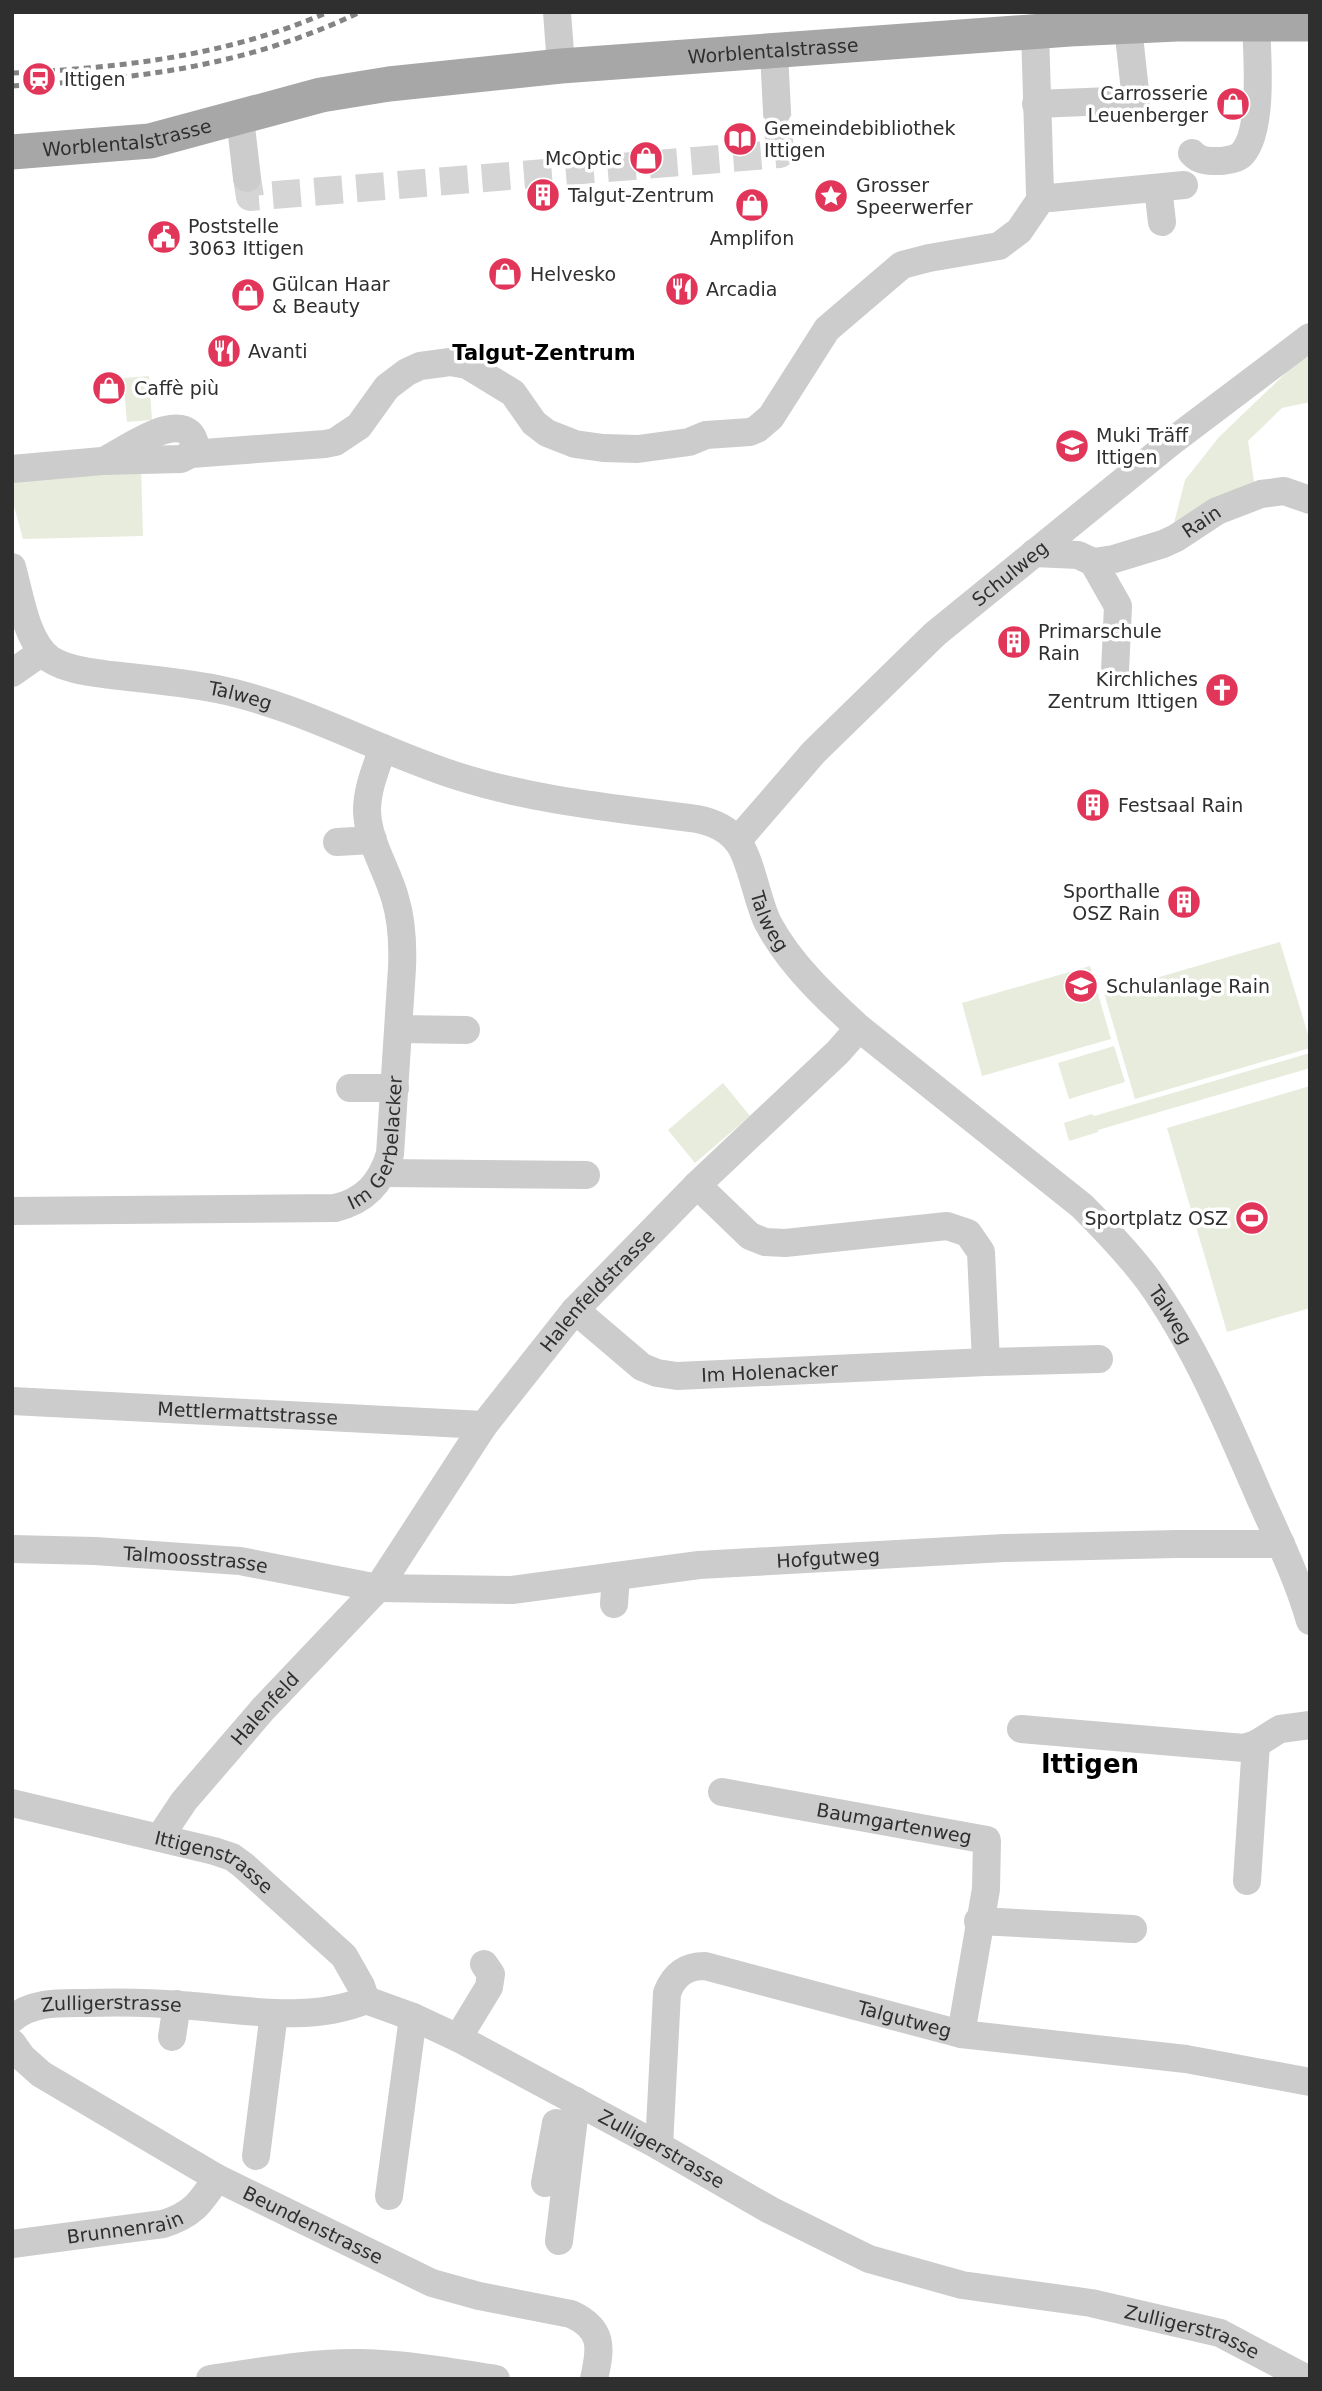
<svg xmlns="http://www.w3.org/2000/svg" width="1322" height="2391" viewBox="0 0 1322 2391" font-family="'DejaVu Sans',sans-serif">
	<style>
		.green { fill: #e7ecdd }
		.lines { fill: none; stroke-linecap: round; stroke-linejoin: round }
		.minor-tunnel { stroke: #d5d5d5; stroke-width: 28; stroke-dasharray: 28 14; stroke-linecap: butt }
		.minor { stroke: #ccc; stroke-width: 28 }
		.major { stroke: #a7a7a7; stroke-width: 35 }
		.rail { stroke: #848484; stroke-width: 5; stroke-dasharray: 7 5; stroke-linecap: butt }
		.labels { text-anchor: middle; stroke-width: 7; stroke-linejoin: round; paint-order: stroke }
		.street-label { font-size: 19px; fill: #2f2f2f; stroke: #fff }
		.poi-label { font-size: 19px; fill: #2f2f2f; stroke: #fff; text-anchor: start }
		.neighbourhood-label { font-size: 21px; font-weight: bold; fill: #000; stroke: #fff }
		.district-label { font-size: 26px; font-weight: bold; fill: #000; stroke: #fff }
	</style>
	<rect width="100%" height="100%" fill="#fff"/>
	<path class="green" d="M1310,350V402L1282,408L1248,441L1255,488L1173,527L1185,480L1219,437Z
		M149,376L152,420L127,422L123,378Z
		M141,466L143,536L23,539L12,499V477Z
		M1280,942L1310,1041V1048L1135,1099L1104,993Z
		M1090,966L1111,1039L982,1076L962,1003Z
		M1114,1046L1125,1082L1069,1099L1058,1063Z
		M1310,1053V1068L1098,1130V1132L1069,1141L1064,1123L1092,1114L1094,1116Z
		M723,1083L750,1116L695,1163L668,1130Z
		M1310,1086V1308L1227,1332L1167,1128Z"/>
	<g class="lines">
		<path class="minor-tunnel" d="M247,178L250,197L780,154L777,112"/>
		<g class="minor">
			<path d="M557,12L561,66"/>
			<path d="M1035,32L1040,193L1050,198L1184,185"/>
			<path d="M774,52L777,112"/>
			<path d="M1036,104L1136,100L1128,27"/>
			<path d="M240,118L247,178"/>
			<path d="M1192,153C1200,162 1210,161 1222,161C1229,160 1237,159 1242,154C1264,131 1257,53 1256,23"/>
			<path d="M1158,188L1162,222"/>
			<path d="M109,458C129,448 186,406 195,444L191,454"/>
			<path d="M12,469L102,461L181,459L191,454L325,444L335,442L359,426L387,387L407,372L420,366L450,362L467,365L513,393L534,423L547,433L575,444L603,448L638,449L689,442L706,435L750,432L757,429L771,417L827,329L902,265L929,258L999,246L1019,231L1043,196"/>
			<path d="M1034,553L1078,555L1093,562L1118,606L1115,671"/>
			<path id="s1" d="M1093,562L1114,559L1163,544L1176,538L1217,511L1261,494L1284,491L1310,500"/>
			<path id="s2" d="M12,567C20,595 26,642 50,659C67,670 91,672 111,675C146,679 182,682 217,689C301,706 376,750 457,776C535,801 616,808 697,819C713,822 728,829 738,842C751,859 757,901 768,923C790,964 825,997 859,1028L1082,1206C1106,1230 1129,1254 1149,1281C1196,1347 1228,1424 1260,1498C1278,1538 1298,1579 1310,1621"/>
			<path d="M12,673L42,652"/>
			<path id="s3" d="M737,841L814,752L935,634L1175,439L1310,337"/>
			<path d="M337,842L373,840"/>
			<path d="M399,1029L466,1030"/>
			<path d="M350,1088H395"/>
			<path d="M384,1173L586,1175"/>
			<path id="s4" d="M12,1211L335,1208C365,1201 381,1183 390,1154L402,968C403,945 402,921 395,898C387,869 368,842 367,811C367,789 376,768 383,748"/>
			<path id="s5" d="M575,1310L642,1367L657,1373L677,1376L986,1362L981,1252L968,1233L947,1226L785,1243L765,1242L750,1236L697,1185"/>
			<path d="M986,1362L1099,1359"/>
			<path id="s6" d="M12,1401L484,1425"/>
			<path id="s7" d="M12,1549L95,1551L240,1561L378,1588L512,1590L699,1565L1004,1548L1176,1544H1281"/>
			<path d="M614,1604L616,1576"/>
			<path d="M1021,1729L1244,1748L1256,1744L1280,1729L1310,1725"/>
			<path id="s8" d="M722,1792L987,1840L986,1889L961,2034"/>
			<path id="s9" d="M12,1803L214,1851L232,1857L243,1865L344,1956L361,1986L366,2000"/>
			<path id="s10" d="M160,1837L184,1801L263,1709L378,1588L484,1425L575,1310L697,1185L838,1052L859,1028"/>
			<path d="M1247,1881L1256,1744"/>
			<path d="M978,1921L1133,1929"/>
			<path id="s11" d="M12,2019C31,2002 58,2003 83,2003C115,2002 148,2002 180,2005C240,2009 308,2024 366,2000L413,2017L458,2038L659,2146L770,2210L869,2259L962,2285L1091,2303L1220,2333L1307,2379"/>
			<path d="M172,2037L177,2004"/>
			<path d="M458,2038L489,1987L491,1974L484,1964"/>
			<path id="s12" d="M12,2043L22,2057L41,2074L217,2178L432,2283L479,2296L571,2314C604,2329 601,2348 594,2379"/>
			<path id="s13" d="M659,2146L667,1993C674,1975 685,1966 705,1966L961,2034L1186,2059L1310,2082"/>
			<path d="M256,2156L274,2013"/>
			<path d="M545,2183L556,2123"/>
			<path d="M389,2196L413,2017"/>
			<path d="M559,2241L576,2101"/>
			<path id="s14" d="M12,2244L163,2224C193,2215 200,2203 217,2178"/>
			<path d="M210,2379C260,2372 311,2362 361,2363C407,2364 451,2372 496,2379"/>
		</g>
		<path class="major" id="s15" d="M12,152L150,141L321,95L389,84L561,66L1070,29L1177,24H1310"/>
		<path class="rail" d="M12,73C120,68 228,56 328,12
			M12,86C136,79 246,67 360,12"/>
	</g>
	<defs>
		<g id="station-disc" transform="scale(1.75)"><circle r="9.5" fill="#e13659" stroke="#fff"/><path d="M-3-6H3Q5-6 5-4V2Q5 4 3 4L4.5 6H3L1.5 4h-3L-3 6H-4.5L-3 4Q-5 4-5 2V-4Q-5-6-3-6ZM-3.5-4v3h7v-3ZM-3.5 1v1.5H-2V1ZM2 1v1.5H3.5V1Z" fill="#fff"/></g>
		<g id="shop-disc" transform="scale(1.75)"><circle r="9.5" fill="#e13659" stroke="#fff"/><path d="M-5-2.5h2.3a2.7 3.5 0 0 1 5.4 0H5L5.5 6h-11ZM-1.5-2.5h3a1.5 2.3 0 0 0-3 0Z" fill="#fff"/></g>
		<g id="library-disc" transform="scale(1.75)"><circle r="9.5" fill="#e13659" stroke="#fff"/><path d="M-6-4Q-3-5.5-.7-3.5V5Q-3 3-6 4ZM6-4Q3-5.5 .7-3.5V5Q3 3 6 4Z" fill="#fff"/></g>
		<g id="building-disc" transform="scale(1.75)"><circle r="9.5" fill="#e13659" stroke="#fff"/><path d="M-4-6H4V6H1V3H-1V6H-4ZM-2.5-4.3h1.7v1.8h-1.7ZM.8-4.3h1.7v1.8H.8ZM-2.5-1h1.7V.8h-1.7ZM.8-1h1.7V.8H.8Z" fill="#fff"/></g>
		<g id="sight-disc" transform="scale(1.75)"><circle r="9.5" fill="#e13659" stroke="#fff"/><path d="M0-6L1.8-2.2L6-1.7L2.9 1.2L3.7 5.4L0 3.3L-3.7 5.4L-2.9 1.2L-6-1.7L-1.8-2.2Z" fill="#fff"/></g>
		<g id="civic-disc" transform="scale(1.75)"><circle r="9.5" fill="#e13659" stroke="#fff"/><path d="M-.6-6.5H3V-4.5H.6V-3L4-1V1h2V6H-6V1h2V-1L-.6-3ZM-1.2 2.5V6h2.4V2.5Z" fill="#fff"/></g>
		<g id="restaurant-disc" transform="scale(1.75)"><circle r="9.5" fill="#e13659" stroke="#fff"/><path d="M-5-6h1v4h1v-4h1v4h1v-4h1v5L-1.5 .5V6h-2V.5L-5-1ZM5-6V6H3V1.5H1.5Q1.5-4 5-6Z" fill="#fff"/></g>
		<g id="school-disc" transform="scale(1.75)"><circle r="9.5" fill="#e13659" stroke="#fff"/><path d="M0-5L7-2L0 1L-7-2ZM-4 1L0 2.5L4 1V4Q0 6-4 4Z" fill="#fff"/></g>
		<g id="church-disc" transform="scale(1.75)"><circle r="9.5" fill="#e13659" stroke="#fff"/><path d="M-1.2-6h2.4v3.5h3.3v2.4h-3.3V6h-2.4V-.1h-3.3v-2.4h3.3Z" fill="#fff"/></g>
		<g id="stadium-disc" transform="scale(1.75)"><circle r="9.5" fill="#e13659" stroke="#fff"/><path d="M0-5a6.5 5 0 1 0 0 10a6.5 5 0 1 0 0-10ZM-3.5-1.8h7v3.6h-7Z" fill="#fff"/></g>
	</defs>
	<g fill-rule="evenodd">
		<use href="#station-disc" x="39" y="79"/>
		<use href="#shop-disc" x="1233" y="104"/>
		<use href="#library-disc" x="740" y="139"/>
		<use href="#shop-disc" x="646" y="158"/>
		<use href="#building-disc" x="543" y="195"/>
		<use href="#sight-disc" x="831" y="196"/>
		<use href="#shop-disc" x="752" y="205"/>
		<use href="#civic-disc" x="164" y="237"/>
		<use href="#shop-disc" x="505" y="274"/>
		<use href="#restaurant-disc" x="682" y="289"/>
		<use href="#shop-disc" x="248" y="295"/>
		<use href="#restaurant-disc" x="224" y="351"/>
		<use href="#shop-disc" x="109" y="388"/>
		<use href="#school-disc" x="1072" y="446"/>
		<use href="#building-disc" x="1014" y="642"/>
		<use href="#church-disc" x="1222" y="690"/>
		<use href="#building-disc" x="1093" y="805"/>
		<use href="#building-disc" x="1184" y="902"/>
		<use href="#school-disc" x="1081" y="986"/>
		<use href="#stadium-disc" x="1252" y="1218"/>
	</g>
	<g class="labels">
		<g class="street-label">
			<text dy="7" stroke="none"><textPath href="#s15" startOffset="770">Worblentalstrasse</textPath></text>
			<text dy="7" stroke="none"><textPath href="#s15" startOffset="116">Worblentalstrasse</textPath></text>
			<text dy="7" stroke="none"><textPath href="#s1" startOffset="117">Rain</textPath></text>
			<text dy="7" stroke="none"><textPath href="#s3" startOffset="383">Schulweg</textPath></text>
			<text dy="7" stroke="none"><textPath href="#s2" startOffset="296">Talweg</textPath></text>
			<text dy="7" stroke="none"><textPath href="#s2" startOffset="905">Talweg</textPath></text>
			<text dy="7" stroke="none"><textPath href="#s4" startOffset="410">Im Gerbelacker</textPath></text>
			<text dy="7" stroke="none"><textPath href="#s10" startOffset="702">Halenfeldstrasse</textPath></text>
			<text dy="7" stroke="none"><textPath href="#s2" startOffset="1472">Talweg</textPath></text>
			<text dy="7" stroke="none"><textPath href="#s5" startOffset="217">Im Holenacker</textPath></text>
			<text dy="7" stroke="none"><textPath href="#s6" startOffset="236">Mettlermattstrasse</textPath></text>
			<text dy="7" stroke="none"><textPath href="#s7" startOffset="821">Hofgutweg</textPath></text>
			<text dy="7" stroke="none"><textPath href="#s7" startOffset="184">Talmoosstrasse</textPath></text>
			<text dy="7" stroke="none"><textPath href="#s10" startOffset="166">Halenfeld</textPath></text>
			<text dy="7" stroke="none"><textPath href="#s8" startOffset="175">Baumgartenweg</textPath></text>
			<text dy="7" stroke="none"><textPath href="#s9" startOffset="212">Ittigenstrasse</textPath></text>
			<text dy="7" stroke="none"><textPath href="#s11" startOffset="103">Zulligerstrasse</textPath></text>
			<text dy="7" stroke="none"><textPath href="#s13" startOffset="410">Talgutweg</textPath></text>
			<text dy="7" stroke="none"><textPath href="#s11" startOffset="691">Zulligerstrasse</textPath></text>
			<text dy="7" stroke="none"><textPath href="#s12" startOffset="354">Beundenstrasse</textPath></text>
			<text dy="7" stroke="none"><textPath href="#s14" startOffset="114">Brunnenrain</textPath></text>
			<text dy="7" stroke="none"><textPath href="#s11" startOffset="1258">Zulligerstrasse</textPath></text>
		</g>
		<g class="poi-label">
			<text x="64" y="86">Ittigen</text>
			<text x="1208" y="100" text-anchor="end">Carrosserie<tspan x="1208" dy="22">Leuenberger</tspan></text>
			<text x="764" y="135">Gemeindebibliothek<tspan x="764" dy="22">Ittigen</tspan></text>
			<text x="622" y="165" text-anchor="end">McOptic</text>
			<text x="856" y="192">Grosser<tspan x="856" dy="22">Speerwerfer</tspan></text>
			<text x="568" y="202">Talgut-Zentrum</text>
			<text x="188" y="233">Poststelle<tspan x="188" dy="22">3063 Ittigen</tspan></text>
			<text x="752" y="245" text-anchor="middle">Amplifon</text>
			<text x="530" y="281">Helvesko</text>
			<text x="272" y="291">Gülcan Haar<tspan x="272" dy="22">&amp; Beauty</tspan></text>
			<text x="706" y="296">Arcadia</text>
			<text x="248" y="358">Avanti</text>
			<text x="134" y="395">Caffè più</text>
			<text x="1096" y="442">Muki Träff<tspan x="1096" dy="22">Ittigen</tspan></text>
			<text x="1038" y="638">Primarschule<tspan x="1038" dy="22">Rain</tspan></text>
			<text x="1198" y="686" text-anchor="end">Kirchliches<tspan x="1198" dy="22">Zentrum Ittigen</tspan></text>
			<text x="1118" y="812">Festsaal Rain</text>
			<text x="1160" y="898" text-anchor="end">Sporthalle<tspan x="1160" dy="22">OSZ Rain</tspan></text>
			<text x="1106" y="993">Schulanlage Rain</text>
			<text x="1228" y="1225" text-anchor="end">Sportplatz OSZ</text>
		</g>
		<g class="neighbourhood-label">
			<text x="544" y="360">Talgut-Zentrum</text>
		</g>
		<g class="district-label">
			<text x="1090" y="1773">Ittigen</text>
		</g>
	</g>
	<rect width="1322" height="2391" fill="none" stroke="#2f2f2f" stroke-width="28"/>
</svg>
